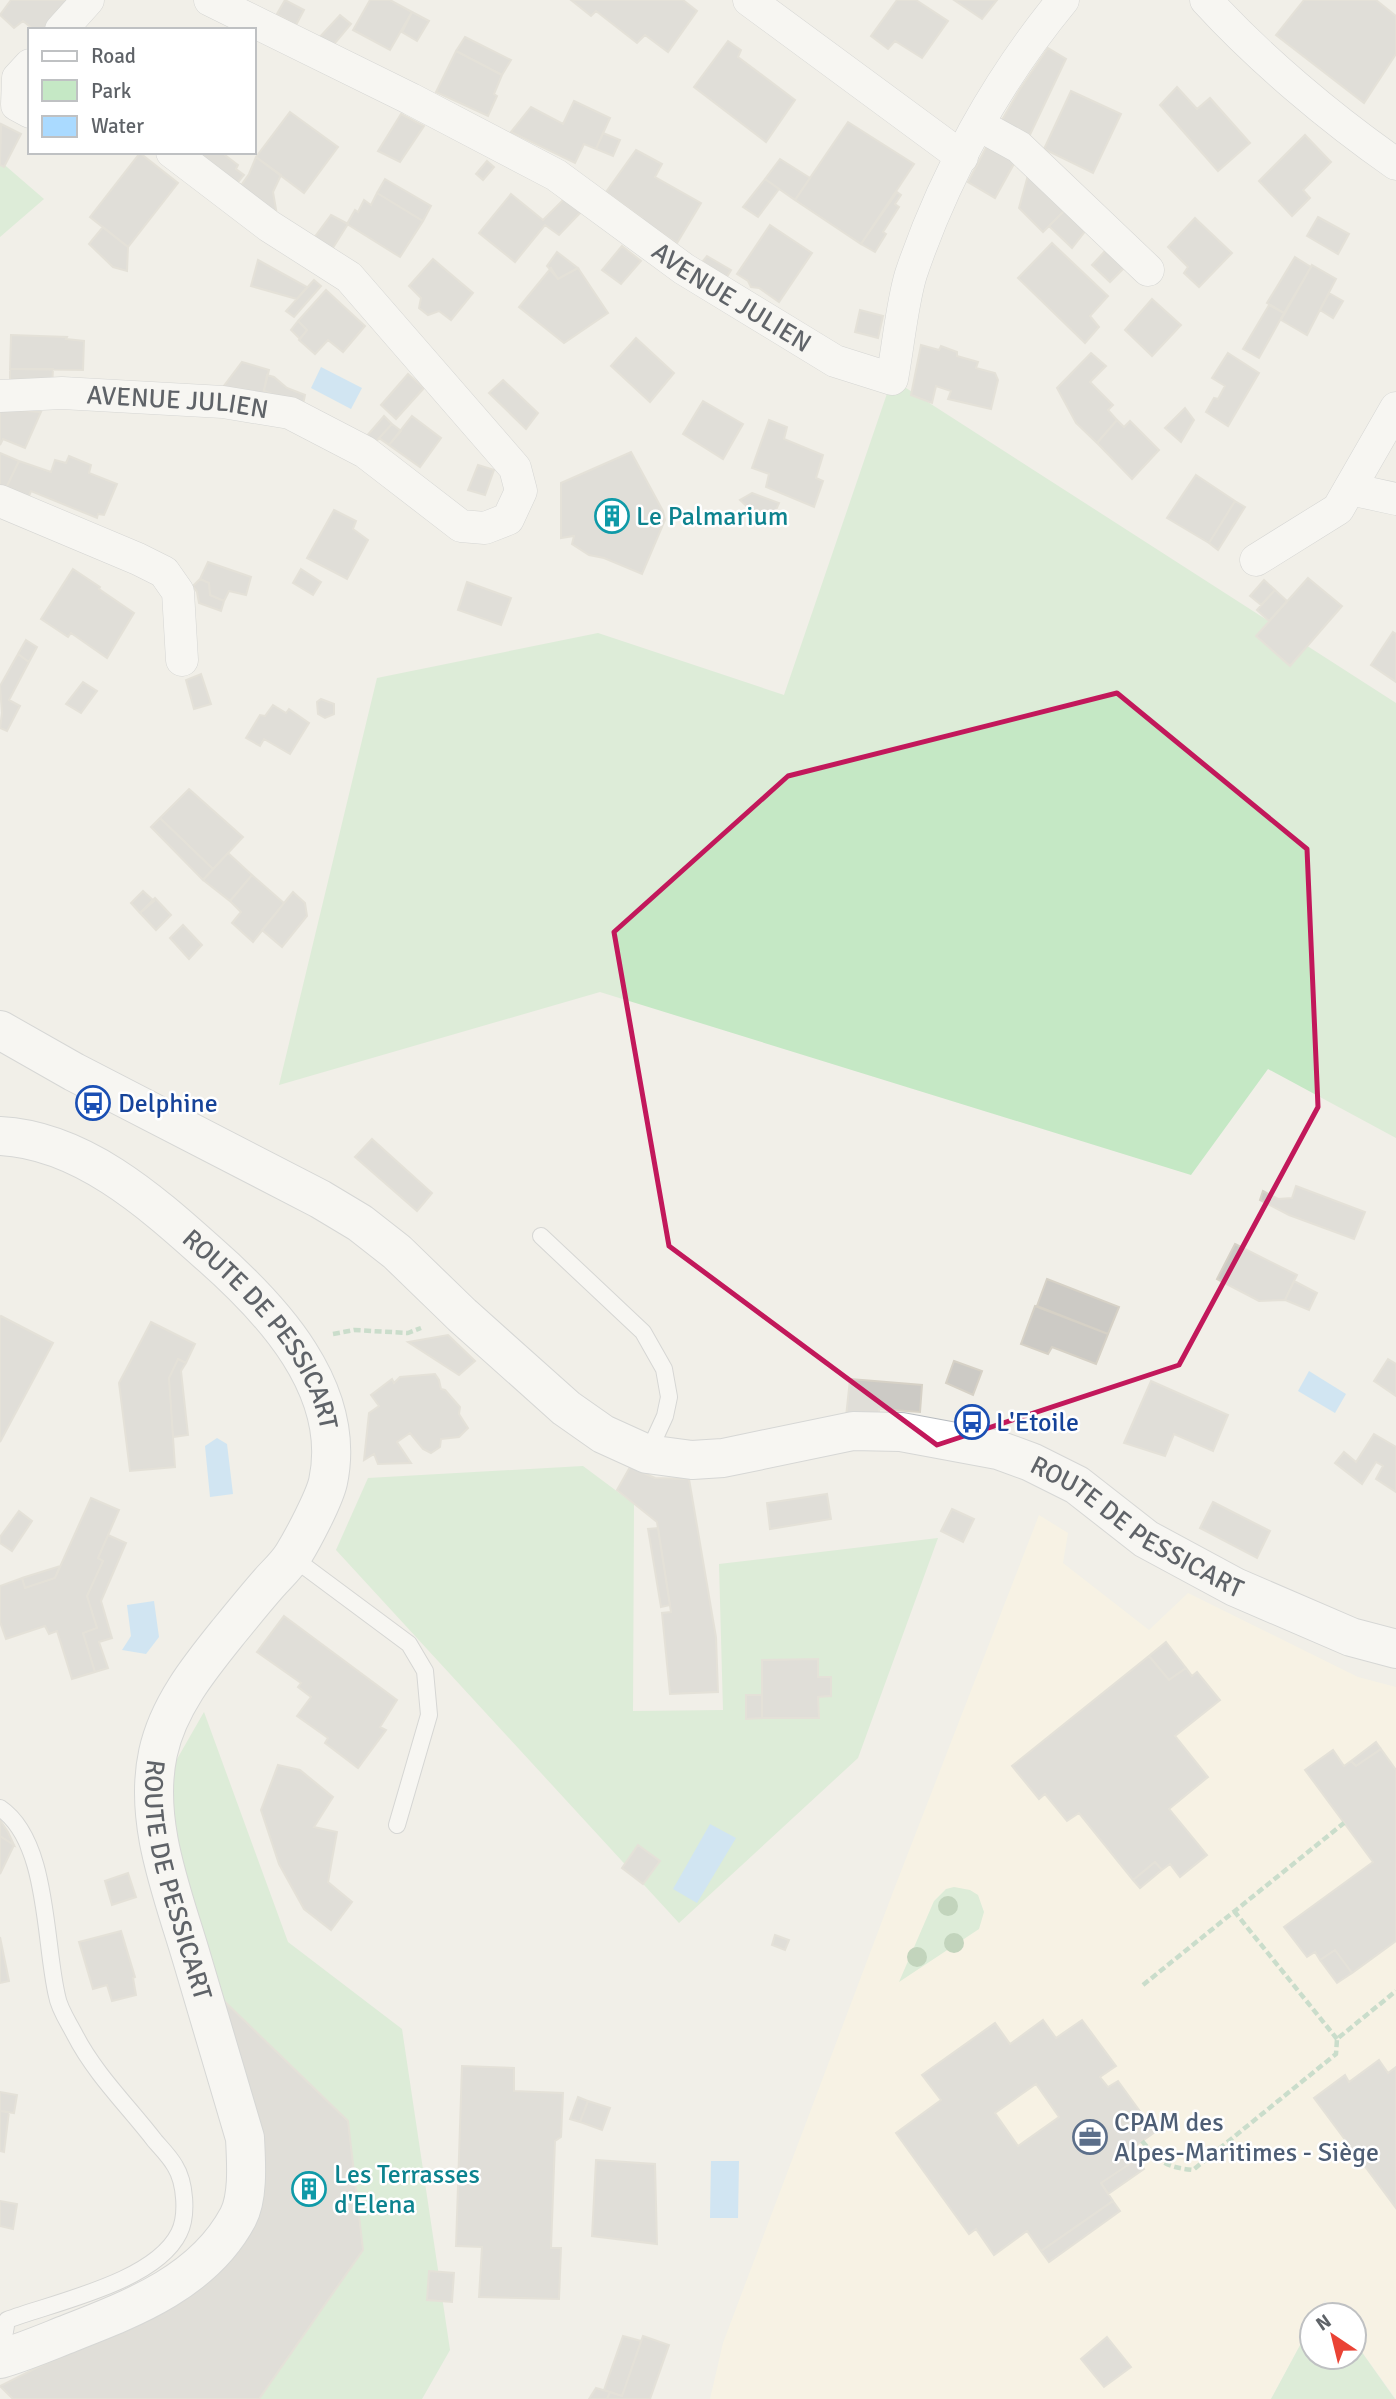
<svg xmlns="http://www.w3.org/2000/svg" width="1396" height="2399" viewBox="0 0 1396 2399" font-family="Signika,sans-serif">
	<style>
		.commercial { fill: #fef7e0 }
		.green { fill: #c5e8c5 }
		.water { fill: #aadaff }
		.building { fill: #cccac5; stroke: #d6d1c6; stroke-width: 2; fill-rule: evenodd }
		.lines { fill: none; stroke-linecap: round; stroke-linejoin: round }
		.lane-casing { stroke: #b5b8bc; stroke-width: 18 }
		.street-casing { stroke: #b5b8bc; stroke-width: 33 }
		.secondary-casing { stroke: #b6babf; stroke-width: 40 }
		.path { stroke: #9cc7a9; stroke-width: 4.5; stroke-dasharray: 7 3.5; stroke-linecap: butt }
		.lane { stroke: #fff; stroke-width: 16 }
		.street { stroke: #fff; stroke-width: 32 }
		.secondary { stroke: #fff; stroke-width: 38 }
		.tree { fill: #89b387 }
		.marked { fill: none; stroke: #c2185b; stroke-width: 5; stroke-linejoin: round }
		.labels { text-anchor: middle; stroke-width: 5; stroke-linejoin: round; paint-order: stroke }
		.street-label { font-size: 26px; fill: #5f6368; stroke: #fff }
		.culture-label { font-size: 26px; fill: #0d838f; stroke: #fff; text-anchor: start }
		.transit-label { font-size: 26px; fill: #164399; stroke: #fff; text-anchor: start }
		.service-label { font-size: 26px; fill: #4e5e75; stroke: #fff; text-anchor: start }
	</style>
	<rect width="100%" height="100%" fill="#f1efe8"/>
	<path class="commercial" d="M1039,1515L1068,1533L1063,1563L1149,1630L1188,1593L1358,1677L1396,1687V2399L1354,2341V2315H1336L1325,2300L1316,2315H1312V2323L1271,2399H710L723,2343L893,1892Z"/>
	<path class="green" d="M0,161L44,199L0,237Z
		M892,379L1396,703V1138L1268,1069L1191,1175L600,992L279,1085L377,678L598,633L784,695Z
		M583,1466L634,1504L633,1711L723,1710L719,1564L938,1538L858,1758L679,1923L336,1550L368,1478Z
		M204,1712L288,1942L402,2029L450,2350L422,2399H259L363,2250L348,2121L218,1995L161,1787Z
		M954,1887L970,1890L978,1895L984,1912L979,1929L899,1982L934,1901L946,1889Z
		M1312,2323V2357H1354V2341L1395,2399H1271Z"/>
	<path class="water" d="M321,367L362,388L351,409L311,388Z
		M1309,1371L1346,1394L1335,1413L1298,1391Z
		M217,1438L227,1444L233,1494L210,1497L205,1446Z
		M154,1601L159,1637L146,1654L122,1650L131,1636L127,1605Z
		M710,1824L736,1838L697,1903L673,1889Z
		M711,2161H739L738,2218H710Z"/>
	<path class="building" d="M11,0H71L45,30H34L23,21L14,28L0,15Z
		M285,0L304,10L296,25L277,14Z
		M370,0H390L412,12L390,50L353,30Z
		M571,0H683L697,11L668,52L645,35L637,43L596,11L591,16Z
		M897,0H916L948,21L922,58L895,41L888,49L871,36Z
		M954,0H997L982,19Z
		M1304,0H1376L1396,16V54L1364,103L1276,35Z
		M412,12L429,21L417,41L402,32Z
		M340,15L351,24L330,49L318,39Z
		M465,37L511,60L502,75L456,51Z
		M728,41L741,50L738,57L795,100L766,142L694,87Z
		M1048,48L1066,59L1028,139L999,125L1020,89Z
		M456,51L502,75L494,94L497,96L488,116L436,92Z
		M1177,87L1197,109L1210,98L1250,143L1218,171L1160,105Z
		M1071,91L1121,114L1093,173L1044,149Z
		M574,101L610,118L596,149L584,144L575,163L511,132L531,107L563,124Z
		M290,112L338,147L304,193L256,157Z
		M401,114L424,126L400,162L378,151Z
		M848,122L914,164L861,244L795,200Z
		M1,124L21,134L4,167L0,165Z
		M603,133L620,140L613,156L596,149Z
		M1305,135L1331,162L1303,190L1310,198L1292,216L1259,181Z
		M988,144L1015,162L995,198L968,182Z
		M636,150L662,164L655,177L701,203L677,243L642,220V218L606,192Z
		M189,152H221L238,165L236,169L244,175L234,187Z
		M140,153L178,183L128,247L90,217Z
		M256,157L281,175L273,192L278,221L234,187L242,184L249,174Z
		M780,159L810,178L795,200L765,179Z
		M487,161L494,167L483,180L476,174Z
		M1028,175L1065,210L1043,232L1019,208Z
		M385,179L431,206L423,221L377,193Z
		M765,179L779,189L758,217L743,207Z
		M897,192L901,195L895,204L899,207L883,232L886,234L875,252L861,244Z
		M377,193L423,221L400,257L347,224L355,210L358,212L364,200L371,205Z
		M511,194L543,220L565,198L581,212L559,235L545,225L515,262L479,233Z
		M1065,210L1086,230L1072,248L1049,226Z
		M331,215L348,224L329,254L311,242Z
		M1318,217L1349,234L1338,254L1307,236Z
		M1195,218L1232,253L1199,287L1184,273L1188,267L1168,247Z
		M770,225L812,253L779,302L759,288L751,287L748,281L737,274Z
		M103,227L128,247L127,271L113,267L89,244Z
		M1052,243L1108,296L1090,316L1099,327L1085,343L1018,278Z
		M622,246L641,261L621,284L602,270Z
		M1106,250L1124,268L1110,282L1092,265Z
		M557,252L578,268L558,279L547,266Z
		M707,256L731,270L724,282L698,267Z
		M1295,257L1311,267L1284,313L1267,303Z
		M433,259L473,293L451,320L439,311L428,315L419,308L421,298L409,286Z
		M258,260L307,287L297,299L251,286Z
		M1312,265L1336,279L1307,335L1281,320Z
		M551,268L558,279L578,268L608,313L564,343L519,307Z
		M314,280L321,286L294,317L286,311Z
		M326,290L365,326L343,352L328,340L315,354L299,340L307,330L298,321Z
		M1329,293L1343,301L1333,318L1320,310Z
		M1152,299L1181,325L1152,356L1125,330Z
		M1269,305L1284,313L1259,358L1243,349Z
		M860,310L883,316L878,338L855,332Z
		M298,321L307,330L300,339L291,330Z
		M11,335L67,337L66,339L84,341L83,370L10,369Z
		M636,338L674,373L650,402L611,366Z
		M921,345L939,350L941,346L957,352V356L978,362L976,368L995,373L998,380L991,409L948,399L951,391L936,386L932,403L911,395Z
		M1091,353L1106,366L1090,382L1113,405L1108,410L1117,420L1097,443L1076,423L1057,388Z
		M1228,353L1259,373L1228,426L1206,412L1214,398L1218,399L1225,386L1212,378Z
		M242,362L269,370L262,398L220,391Z
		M10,369H53L52,387L10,386Z
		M408,374L424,388L396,419L381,405Z
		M267,375L274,377L287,388L305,395L303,405L264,391Z
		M503,380L538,413L526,429L489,393Z
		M703,401L743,424L723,459L683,434Z
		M1185,408L1194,420L1181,442L1165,428Z
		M0,409L41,412L25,448L3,439L0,445Z
		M384,416L392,424L372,446L365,438Z
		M412,416L441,438L420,467L389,445Z
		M769,420L787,427L784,439L823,455L816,478L823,481L814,507L766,487L769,474L752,468Z
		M1117,420L1124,427L1130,421L1159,450L1132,479L1097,443Z
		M392,424L401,431L389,445L379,438Z
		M631,452L663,511L665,520L642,574L604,558L589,555L572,544L574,536L561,538V483Z
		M0,453L19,461L6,488L0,492Z
		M69,456L91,465L89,473L117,484L104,515L98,514L97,518L31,491L28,499L6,488L19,461L51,472L55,460L66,463Z
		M478,465L494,470L485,495L468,490Z
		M1196,475L1235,501L1209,543L1167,518Z
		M752,493L779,503L770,524L759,518L740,500Z
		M1235,501L1245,507L1218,550L1209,543Z
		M334,510L356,521L353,529L368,540L347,579L307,558Z
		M208,562L251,577L246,595L229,591L224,601L210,595L209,583L200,579Z
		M73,569L100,587L99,589L134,613L107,658L71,633L68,637L41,619Z
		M301,569L321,582L313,595L293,583Z
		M1308,578L1342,606L1290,666L1256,636Z
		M200,579L209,583L210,595L224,601L221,611L199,603L197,592L193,586Z
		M1264,580L1275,590L1261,605L1250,596Z
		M467,582L511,598L501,625L458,610Z
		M1275,590L1287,601L1269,621L1257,610Z
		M1393,632L1396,634V682L1371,665Z
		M26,640L37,647L29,662L18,654Z
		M18,654L29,662L9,700L20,706L7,731L0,728L2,713L0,686Z
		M201,674L211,704L194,709L186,680Z
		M83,682L97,691L81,713L66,704Z
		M321,699L334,704V714L325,718L318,714L317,702Z
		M273,705L286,713L289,709L309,723L290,754L264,739L260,746L246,738L260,715L265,716Z
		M189,789L243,837L213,869L160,818Z
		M160,818L213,869L203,880L151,827Z
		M228,853L252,875L230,901L203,880Z
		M252,875L284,903L253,942L232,923L241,912L230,901Z
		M143,891L154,901L140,913L131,903Z
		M293,892L305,903L307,916L282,947L262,930Z
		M155,898L171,915L156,930L140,913Z
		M183,925L202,945L189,959L170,938Z
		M372,1139L432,1193L417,1211L355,1157Z
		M1296,1186L1365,1212L1354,1239L1289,1215L1260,1200L1263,1191L1278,1199L1292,1198Z
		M1235,1244L1297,1275L1285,1300L1259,1301L1217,1279Z
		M1047,1279L1119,1307L1108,1334L1037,1306Z
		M1294,1281L1317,1293L1309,1310L1285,1300Z
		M1035,1306L1108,1334L1096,1364L1052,1347L1048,1354L1021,1344Z
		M1,1316L53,1343L0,1442V1317Z
		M151,1322L195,1344L186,1363L178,1359L169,1378L175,1467L130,1471L119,1383Z
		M448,1335L475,1361L459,1375L408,1342Z
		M178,1359L186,1363L181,1371L188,1435L173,1437L169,1378Z
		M1388,1359L1396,1364V1396L1374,1381Z
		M954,1361L982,1371L973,1395L946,1383Z
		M435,1374L439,1380L441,1389L445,1390L460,1407L459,1414L468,1428L459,1437L441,1439L440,1447L431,1453L423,1449L410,1433L397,1442L411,1463L378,1464L374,1454L364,1460L369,1413L379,1406L371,1395L392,1379L394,1383L400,1377Z
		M850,1379L922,1385L920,1412L879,1409V1416L846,1417Z
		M1151,1381L1228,1415L1213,1451L1174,1434L1165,1456L1124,1443Z
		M1374,1434L1396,1447V1492L1376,1479L1383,1466L1376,1462L1362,1484L1335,1463L1344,1452L1356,1462Z
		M630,1467L655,1478L689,1479L716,1637L718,1692L670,1694L662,1613L671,1612L657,1522L617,1490Z
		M827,1494L831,1519L770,1529L767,1503Z
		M91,1498L119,1510L98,1558L103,1561L87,1596L97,1628L83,1633L95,1672L72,1679L57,1631L49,1634L45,1626L6,1639L0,1622V1586L22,1578L25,1588L55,1578Z
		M1213,1502L1270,1531L1257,1558L1200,1528Z
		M952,1509L974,1519L963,1542L941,1531Z
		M19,1511L32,1521L12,1551L0,1543V1537Z
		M658,1528L670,1605L661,1607L648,1529Z
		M108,1535L126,1543L101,1601L112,1638L99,1642L108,1668L95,1672L83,1633L97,1628L87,1596L103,1561L98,1558Z
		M60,1566L55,1578L25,1588L22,1578Z
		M284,1616L397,1700L380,1727L386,1730L358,1768L325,1743L328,1738L297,1716L311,1697L298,1687L301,1683L257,1652Z
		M1166,1642L1186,1668L1169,1680L1149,1656Z
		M1149,1656L1169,1680L1186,1668L1192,1676L1197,1672L1220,1700L1175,1736L1208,1777L1169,1809L1207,1855L1180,1877L1170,1864L1162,1870L1155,1862L1133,1880L1079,1813L1067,1821L1045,1794L1039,1799L1012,1766Z
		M818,1659V1677H831V1696L818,1697L819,1718H762V1660Z
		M746,1695H762V1718L746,1719Z
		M1376,1742L1381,1749L1356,1766L1351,1761Z
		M1381,1749L1396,1770V1941L1352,1973L1335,1950L1320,1960L1315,1952L1307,1957L1284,1927L1373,1862L1305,1770L1333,1750L1344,1766L1351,1761L1356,1766Z
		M278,1765L300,1770L333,1797L314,1827L337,1832L328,1882L352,1902L331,1930L304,1909L279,1864L261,1810Z
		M0,1820L8,1832L14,1845L0,1836Z
		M0,1836L14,1845L0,1874Z
		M638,1845L660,1861L643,1884L622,1868Z
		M1155,1862L1162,1870L1140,1888L1133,1880Z
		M128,1873L136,1897L112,1905L105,1881Z
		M121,1931L135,1977L133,1978L136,1995L112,2001L107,1985L93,1989L79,1942Z
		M775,1935L789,1940L785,1950L772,1945Z
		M0,1937L9,1981L0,1983Z
		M1335,1950L1352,1973L1337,1983L1320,1960Z
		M218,1995L348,2121L363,2250L259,2399H13L0,2386L206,2283L258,2214Z
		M1043,2020L1056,2038L1082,2020L1116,2066L1100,2077L1108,2087L1118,2081L1155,2132L1131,2149L1137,2159L1101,2183L1113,2201L1041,2251L1027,2231L994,2255L976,2229L969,2234L896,2133L941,2100L922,2075L995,2023L1010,2044ZM1036,2084L1059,2117L1018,2146L995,2113Z
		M1379,2060L1388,2073L1396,2067V2208L1314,2098L1345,2075L1349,2082Z
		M462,2066L514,2068V2091L563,2093L561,2137L555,2141L551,2248H561L559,2299L479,2297L482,2247L456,2246Z
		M0,2092L17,2095L14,2113L0,2111Z
		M578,2097L588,2101L580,2122L570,2119Z
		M588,2101L610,2108L602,2130L580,2122Z
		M0,2111L9,2112L4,2152L0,2151Z
		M1137,2159L1144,2169L1108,2194L1101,2183Z
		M596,2160L655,2164L657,2244L592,2236Z
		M0,2201L17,2204L13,2229L0,2226Z
		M1113,2201L1120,2211L1049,2262L1041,2251Z
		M429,2271L454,2273L452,2302L427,2300Z
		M623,2336L641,2341L622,2396L604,2390Z
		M643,2336L669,2345L650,2399H607L610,2392L622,2396Z
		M1107,2337L1131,2367L1104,2387L1081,2359Z
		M596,2388L610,2392L607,2399H589Z"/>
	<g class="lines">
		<g class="lane-casing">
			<path id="lane" d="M541,1236L643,1332L664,1369L669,1397L665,1416L648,1453
				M292,1557L409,1644L425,1671L429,1715L397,1825
				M0,1808C49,1841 44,1942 57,1996C59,2009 69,2023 75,2035C95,2074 128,2106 155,2141C162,2149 170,2157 175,2166C185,2182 188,2215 179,2233C155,2282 55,2302 7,2320L4,2337L6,2358"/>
		</g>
		<g class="street-casing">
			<g id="street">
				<path id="s1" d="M210,0L411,99L556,175L684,269L835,361L892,379C898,348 902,303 911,274C944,176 997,80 1063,0"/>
				<path d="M749,0L962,157"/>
				<path d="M1206,0C1260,59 1330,118 1396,164"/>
				<path d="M61,30L88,0"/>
				<path d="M30,65L18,78L17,105L30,112"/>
				<path d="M979,125L1019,147L1148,270"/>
				<path id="s2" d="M0,396L62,393L223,402L290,413L365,452L461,526L485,528L508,519L521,491L515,468L349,277L269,226L172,152"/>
				<path d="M1350,489L1396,499"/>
				<path d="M0,501L138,559L164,572L178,592L182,660"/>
				<path d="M1256,560L1338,509L1396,408"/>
			</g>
		</g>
		<g class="secondary-casing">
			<g id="secondary">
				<path id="s3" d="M0,1030L74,1072L320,1199L360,1223L397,1252L462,1315L566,1408L603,1434L647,1454L692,1460L723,1458L853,1431L901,1432L998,1450L1031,1462L1077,1485L1146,1539L1235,1587L1351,1637L1396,1649"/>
				<path id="s4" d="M0,1136C81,1140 149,1200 207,1252C271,1308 348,1389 328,1482C324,1499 303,1539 293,1555C287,1565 277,1574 269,1583C255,1599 242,1615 229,1631C200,1667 168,1706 158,1753C143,1822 173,1894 192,1959C210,2018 227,2078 245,2138C246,2160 249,2196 238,2217C204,2281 134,2308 70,2333C47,2342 24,2352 0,2359"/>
			</g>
		</g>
		<path class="path" d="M333,1334L354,1330L408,1333L421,1328
			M1234,1911L1337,2039
			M1143,1985L1344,1823
			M1142,2141C1160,2162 1165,2167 1193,2170L1336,2054L1337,2039L1396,1991"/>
		<use href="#lane" class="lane"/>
		<use href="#street" class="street"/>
		<use href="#secondary" class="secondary"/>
	</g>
	<g class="tree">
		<circle cx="948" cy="1906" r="10"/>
		<circle cx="954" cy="1943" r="10"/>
		<circle cx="917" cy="1957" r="10"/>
	</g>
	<path d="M0 0H1396V2399H0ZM1117,693L1307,849L1318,1107L1179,1365L937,1445L669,1246L614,932L788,776Z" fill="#f1efe8" fill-opacity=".55" fill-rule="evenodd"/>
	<path class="marked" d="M1117,693L1307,849L1318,1107L1179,1365L937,1445L669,1246L614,932L788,776Z"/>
	<defs>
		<g id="building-ring" transform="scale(1.75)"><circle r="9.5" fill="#fff" stroke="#0f9aa8" stroke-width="1.5"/><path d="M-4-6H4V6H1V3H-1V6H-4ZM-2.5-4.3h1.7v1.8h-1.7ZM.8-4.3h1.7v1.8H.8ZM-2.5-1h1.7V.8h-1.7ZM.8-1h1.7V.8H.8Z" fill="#0f9aa8"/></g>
		<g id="bus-ring" transform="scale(1.75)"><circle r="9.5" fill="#fff" stroke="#1a4fb4" stroke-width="1.5"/><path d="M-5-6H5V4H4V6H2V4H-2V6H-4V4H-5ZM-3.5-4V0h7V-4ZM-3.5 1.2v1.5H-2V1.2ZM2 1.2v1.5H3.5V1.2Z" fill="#1a4fb4"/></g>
		<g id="office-ring" transform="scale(1.75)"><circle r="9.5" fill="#fff" stroke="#5c6f8a" stroke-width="1.5"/><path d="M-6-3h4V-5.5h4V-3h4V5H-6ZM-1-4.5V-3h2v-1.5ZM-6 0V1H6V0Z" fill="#5c6f8a"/></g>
	</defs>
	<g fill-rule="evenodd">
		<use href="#building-ring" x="612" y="516"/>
		<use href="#bus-ring" x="93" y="1103"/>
		<use href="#bus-ring" x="972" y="1422"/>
		<use href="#office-ring" x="1090" y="2137"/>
		<use href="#building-ring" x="309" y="2189"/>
	</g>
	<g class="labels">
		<g class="street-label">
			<text dy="9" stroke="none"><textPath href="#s1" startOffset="602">AVENUE JULIEN</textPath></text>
			<text dy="9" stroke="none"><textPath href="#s2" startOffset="178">AVENUE JULIEN</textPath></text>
			<text dy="9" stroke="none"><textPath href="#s4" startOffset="338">ROUTE DE PESSICART</textPath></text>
			<text dy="9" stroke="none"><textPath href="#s3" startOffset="1295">ROUTE DE PESSICART</textPath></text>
			<text dy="9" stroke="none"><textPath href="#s4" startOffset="968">ROUTE DE PESSICART</textPath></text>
		</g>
		<g class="culture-label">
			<text x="636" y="525">Le Palmarium</text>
			<text x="334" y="2183">Les Terrasses<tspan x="334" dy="30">d'Elena</tspan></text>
		</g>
		<g class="transit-label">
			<text x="118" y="1112">Delphine</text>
			<text x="996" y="1431">L'Etoile</text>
		</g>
		<g class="service-label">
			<text x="1114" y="2131">CPAM des<tspan x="1114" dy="30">Alpes-Maritimes - Siège</tspan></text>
		</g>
	</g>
	<rect x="28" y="28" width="228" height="126" fill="#ffffff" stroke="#bfc1c3" stroke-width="2"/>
	<rect x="42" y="51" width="35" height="10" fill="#ffffff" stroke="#bfc1c3" stroke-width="2"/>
	<text x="91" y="63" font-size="21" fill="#5f6368">Road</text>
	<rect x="42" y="80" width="35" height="21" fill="#c5e8c5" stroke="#bfc1c3" stroke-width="2"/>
	<text x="91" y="98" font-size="21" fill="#5f6368">Park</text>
	<rect x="42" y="116" width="35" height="21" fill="#aadaff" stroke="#bfc1c3" stroke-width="2"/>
	<text x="91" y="133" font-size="21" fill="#5f6368">Water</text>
	<g transform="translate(1333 2336) rotate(325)"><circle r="33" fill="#ffffff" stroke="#bfc1c3" stroke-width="2"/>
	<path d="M0-5L12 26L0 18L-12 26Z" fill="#ea4335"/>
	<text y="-10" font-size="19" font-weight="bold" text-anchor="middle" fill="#5f6368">N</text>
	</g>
</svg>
